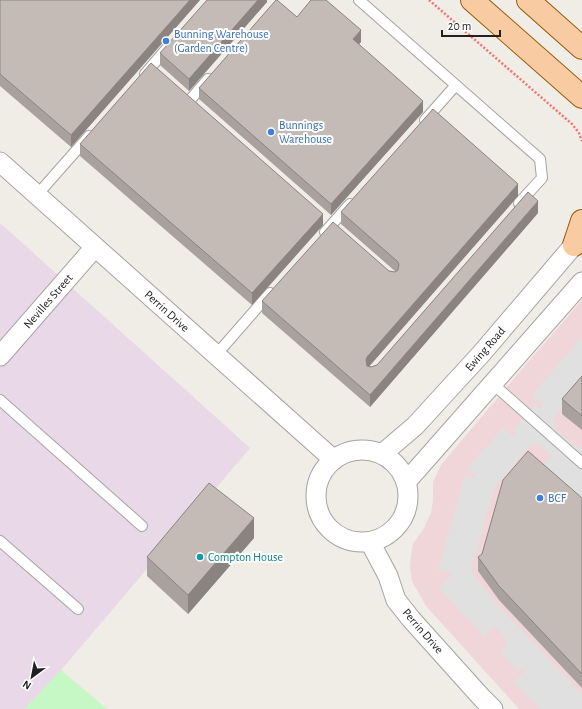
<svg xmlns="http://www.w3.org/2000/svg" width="582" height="709" viewBox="0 0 582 709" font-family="'Alegreya Sans',sans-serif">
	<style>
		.commercial { fill: #f0d6d8 }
		.industrial { fill: #e9d8e7 }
		.park { fill: #c6f8c5 }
		.parking { fill: #e0e0e0 }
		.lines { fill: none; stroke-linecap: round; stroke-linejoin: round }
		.lane-casing { stroke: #a4a4a4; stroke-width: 12 }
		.street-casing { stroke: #a4a4a4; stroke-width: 21 }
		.primary-casing { stroke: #975804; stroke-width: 24 }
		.path { stroke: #f67171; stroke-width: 2.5; stroke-dasharray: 2 2; stroke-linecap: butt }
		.lane { stroke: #fff; stroke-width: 10 }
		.street { stroke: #fff; stroke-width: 19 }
		.primary { stroke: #f9cba2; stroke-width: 22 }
		.wall { fill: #a9a19d }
		.shaded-wall { fill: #8a837f }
		.building { fill: #c5bbb6; stroke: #8a837f }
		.shop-dot { fill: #3f7fe0; stroke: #fff; stroke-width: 1.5 }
		.culture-dot { fill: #0f9aa8; stroke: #fff; stroke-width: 1.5 }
		.labels { text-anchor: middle; stroke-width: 4; stroke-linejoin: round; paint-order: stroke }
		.shop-label { font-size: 12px; fill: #366cbe; stroke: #fff; text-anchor: start }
		.street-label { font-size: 12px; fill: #202020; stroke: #fff }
		.culture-label { font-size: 12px; fill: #0d838f; stroke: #fff; text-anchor: start }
	</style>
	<rect width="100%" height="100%" fill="#f0ece6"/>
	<path class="commercial" d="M582,300V709H519L426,606L412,581L410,567L411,555L413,544L423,530L431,513L433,501V482L441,465L516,376Z"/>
	<path class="industrial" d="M0,223L250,448L61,670L25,709H0Z"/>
	<path class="park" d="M61,670L107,709H25Z"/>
	<path class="parking" d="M582,337V386L554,418L553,424L559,432L577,448H579L582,445V505L541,468L552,456L540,445L532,444L495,486L472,566V573L496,603L582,694V709H540L514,682L525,671L520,669L518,671L501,652L507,644L506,639L495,626L484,636L439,588L453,574L438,570L465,475L477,478L467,468L503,428L514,437L517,434L513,431L522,420L527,418L525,415L535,404L539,408H541L543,405L532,395Z"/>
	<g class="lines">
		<g class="lane-casing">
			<path id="lane" d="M359,0L540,159L542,178L519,203
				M145,74L168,47
				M190,100L208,79
				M425,120L456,85
				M37,195L89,136
				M325,232L350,204
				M216,355L270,293
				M492,383L582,463
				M0,400L142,526
				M0,541L78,609"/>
		</g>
		<g class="street-casing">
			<path id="street" d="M0,162L334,460
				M0,356L95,247
				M316 496a46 46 0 1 1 92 0a46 46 0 1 1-92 0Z
				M382,454L415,426L481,354L574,245L582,238
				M406,482L582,282
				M370,542L388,576L396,600L411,619L481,697L493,709"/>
		</g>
		<g class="primary-casing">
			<path id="primary" d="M472,0L582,97
				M528,0L582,48
				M574,245L582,221"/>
		</g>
		<path class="path" d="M429,0L572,124L579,133L582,141"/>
		<use href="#lane" class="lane"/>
		<use href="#street" class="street"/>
		<use href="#primary" class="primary"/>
	</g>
	<path class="wall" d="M0,0H200L71,147L0,86Z
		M267,0V2L189,91L160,65V53Z
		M297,17L361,42L358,44L423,112L331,215L199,99V88Z
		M80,144L323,225L252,305L80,156Z
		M518,196L369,366L371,367L377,365L538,213L370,407L262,313V301L389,271L395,272H396L341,224V212Z
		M582,376V430L562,414V399Z
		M582,498V688L499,600L478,571V557Z
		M254,538L188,614L147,576V557Z"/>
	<path class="shaded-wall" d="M190,0H200L71,147V135Z
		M258,0H267V2L189,91V79Z
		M361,30V42L353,51V39Z
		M423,101V112L331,215V204Z
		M518,184V196L367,369L366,360L367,357Z
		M538,201V213L370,407V395Z
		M323,214V225L252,305V293Z
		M254,518V538L188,614V595Z"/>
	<path class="building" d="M0,0H190L71,135L0,74Z
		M207,0H258L189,79L160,53Z
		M276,0H277L297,17L311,0H326L361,30L353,39L423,101L331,204L199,88Z
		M151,63L323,214L252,293L80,144Z
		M433,109L518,184L367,357L366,360L367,366L371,367L377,365L528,192L538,201L370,395L262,301L333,222L389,271L395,272L398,270L399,264L397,261L341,212Z
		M582,376V416L562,399Z
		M528,451L582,498V674L499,586L478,557L482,554L503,480Z
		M209,483L254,518L188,595L147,557Z"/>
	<g class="shop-dot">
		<circle cx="166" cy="41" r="4"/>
		<circle cx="271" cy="132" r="4"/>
		<circle cx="540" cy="498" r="4"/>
	</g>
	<circle class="culture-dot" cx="200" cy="557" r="4"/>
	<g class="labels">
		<g class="shop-label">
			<text x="174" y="38">Bunning Warehouse<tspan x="174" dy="14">(Garden Centre)</tspan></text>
			<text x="279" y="129">Bunnings<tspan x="279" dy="14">Warehouse</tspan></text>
			<text x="548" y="502">BCF</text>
		</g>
		<g class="street-label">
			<text transform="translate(48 301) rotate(-49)" y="4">Nevilles Street</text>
			<text transform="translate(167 311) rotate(42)" y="4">Perrin Drive</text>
			<text transform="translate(485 349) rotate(-49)" y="4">Ewing Road</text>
			<text transform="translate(423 631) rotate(49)" y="4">Perrin Drive</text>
		</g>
		<g class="culture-label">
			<text x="208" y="561">Compton House</text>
		</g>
	</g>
	<g transform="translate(32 677) rotate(212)" stroke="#ffffff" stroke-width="3" paint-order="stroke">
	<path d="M0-3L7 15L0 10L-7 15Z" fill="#202020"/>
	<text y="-6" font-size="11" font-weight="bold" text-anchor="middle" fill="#202020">N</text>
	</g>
	<path d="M442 30v6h58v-6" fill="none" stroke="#202020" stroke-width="2"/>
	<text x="448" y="30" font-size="12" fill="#202020" stroke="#ffffff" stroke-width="3" paint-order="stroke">20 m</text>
</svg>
